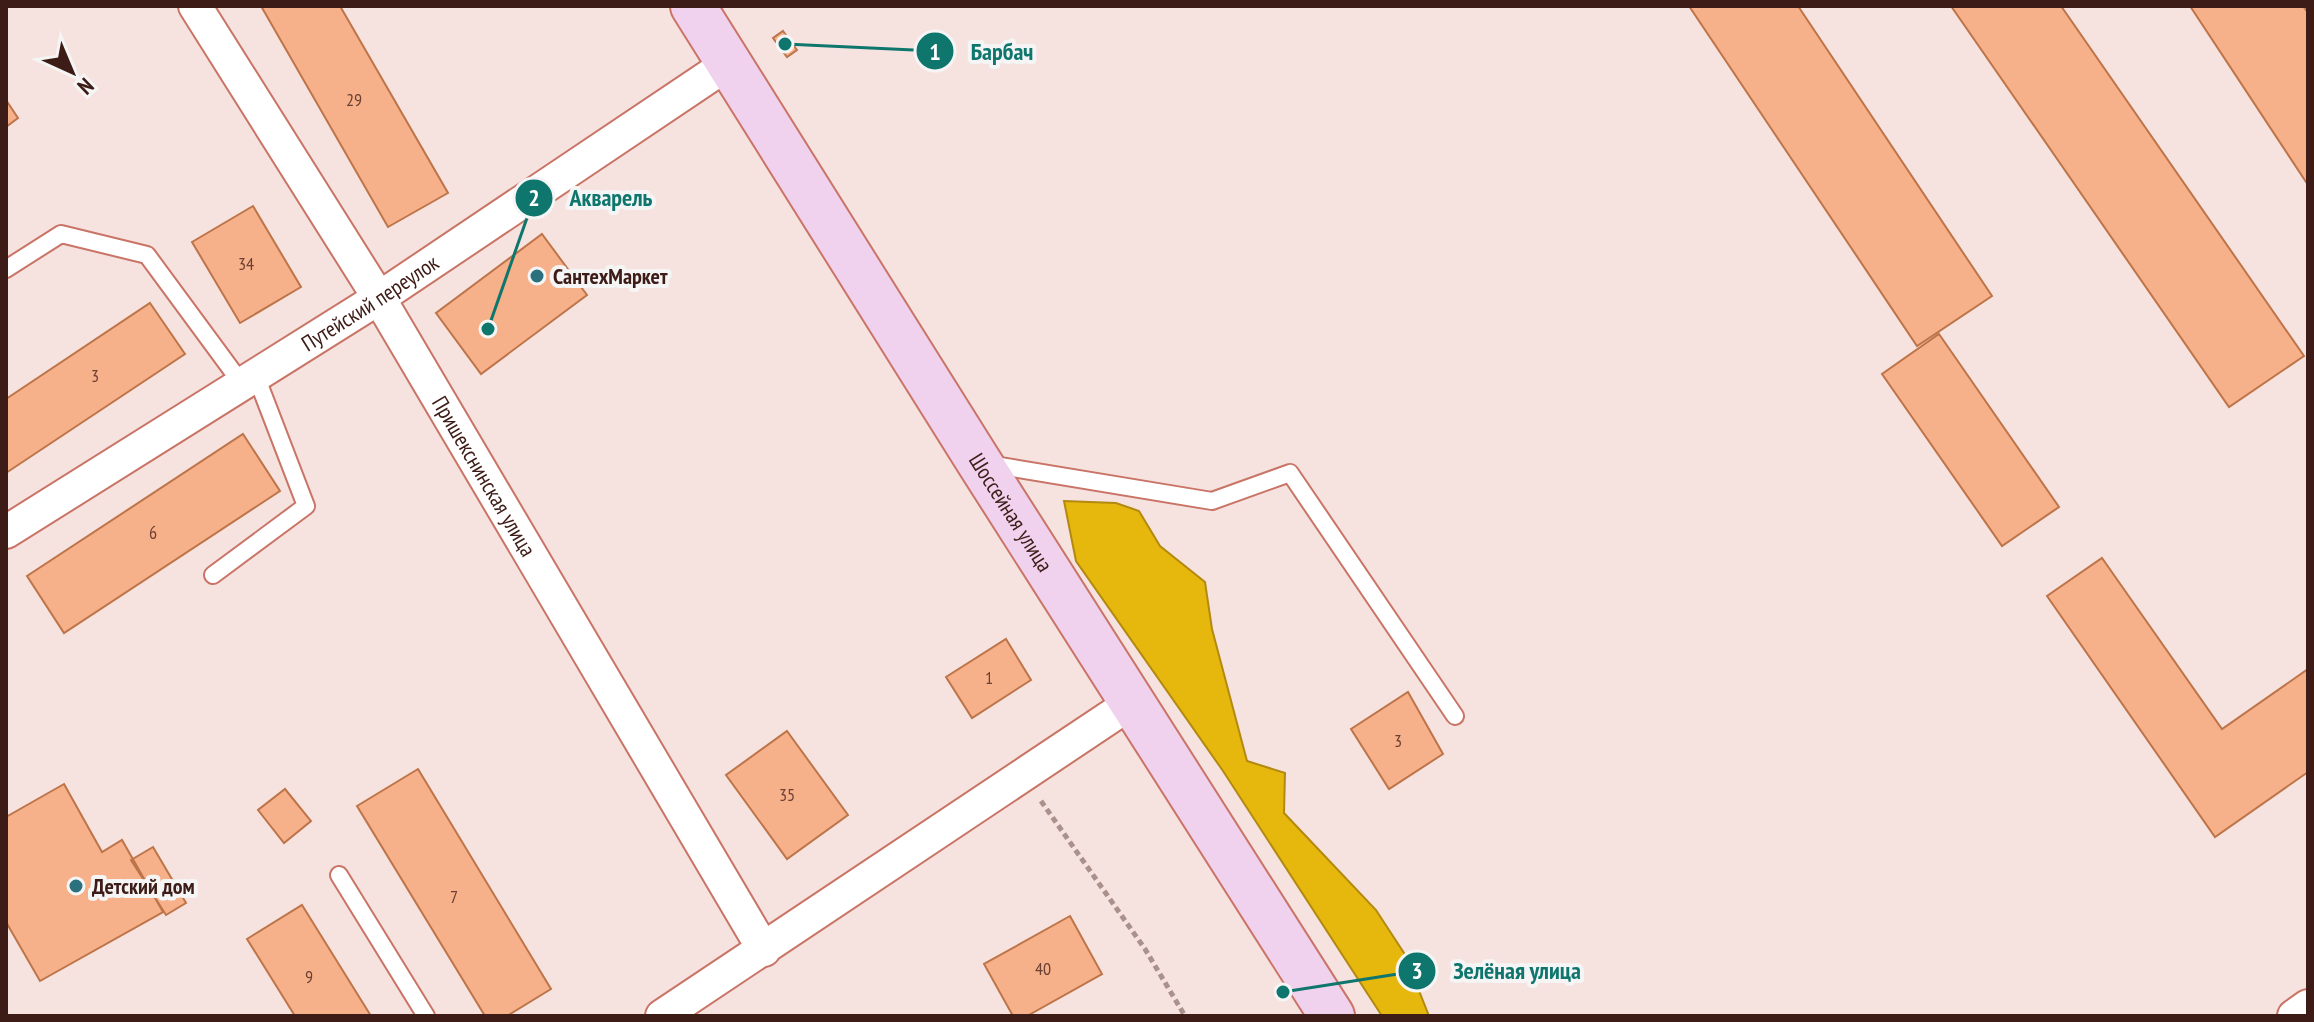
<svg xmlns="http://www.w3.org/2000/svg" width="2314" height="1022" viewBox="0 0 2314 1022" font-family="'PT Sans Narrow',sans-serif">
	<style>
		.water { fill: #e6b80d; stroke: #b38910; stroke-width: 2 }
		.building { fill: #f7b18a; stroke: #be7449; stroke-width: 2 }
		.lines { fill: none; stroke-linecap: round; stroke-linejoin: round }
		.lane-casing { stroke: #c97466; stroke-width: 20 }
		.street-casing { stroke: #c97466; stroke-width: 36 }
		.secondary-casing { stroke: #c97466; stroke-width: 48 }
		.path { stroke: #aa918c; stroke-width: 5; stroke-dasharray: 6 4; stroke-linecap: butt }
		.lane { stroke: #fff; stroke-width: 16 }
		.street { stroke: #fff; stroke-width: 32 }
		.secondary { stroke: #f1d2ee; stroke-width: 44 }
		.poi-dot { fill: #2a717d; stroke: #f5f5f5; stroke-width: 3 }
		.labels { text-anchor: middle; stroke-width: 8; stroke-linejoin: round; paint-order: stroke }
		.number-label { font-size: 18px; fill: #6c4033 }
		.poi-label { font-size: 22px; font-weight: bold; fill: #3d1b16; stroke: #f5f5f5; text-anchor: start }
		.street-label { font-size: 22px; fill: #3d1b16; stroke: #f5f5f5 }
		.leader { fill: none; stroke: #0f766e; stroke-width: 3 }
		.callout-dot { fill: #0f766e; stroke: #f5f5f5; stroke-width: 3 }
		.mark-label { font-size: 24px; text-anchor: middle; font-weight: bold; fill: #fff }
		.callout-label { font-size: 24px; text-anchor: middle; font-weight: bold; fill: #0f766e; stroke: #f5f5f5; stroke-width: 8; stroke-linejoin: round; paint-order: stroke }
	</style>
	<rect width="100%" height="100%" fill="#f6e3df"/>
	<path class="water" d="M1064,501L1116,503L1139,511L1160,546L1205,582L1212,629L1247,761L1285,773L1284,813L1376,910L1404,953L1429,1016H1382L1223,771L1076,561Z"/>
	<path class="building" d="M261,6H340L448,193L388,227Z
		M1689,6H1798L1992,296L1917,346Z
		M1951,6H2061L2304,356L2229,407Z
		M2190,6H2303L2308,13V185Z
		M783,31L797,50L787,57L773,38Z
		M6,100L18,118L6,127Z
		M253,206L301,287L240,323L192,242Z
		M542,234L587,295L481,374L436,313Z
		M150,303L185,354L6,473V399Z
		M1939,334L2059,507L2002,546L1882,374Z
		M243,434L280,491L64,633L27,576Z
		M2102,558L2222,729L2308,669V772L2215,837L2047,596Z
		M1006,639L1031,680L972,718L946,677Z
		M1408,692L1443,754L1389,789L1351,729Z
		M787,731L848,815L787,859L726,775Z
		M418,769L551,989L507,1016H485L357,806Z
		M64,784L102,852L122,840L163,912L40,981L6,922V817Z
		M285,789L311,821L284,843L258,810Z
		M153,847L186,903L166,915L131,860Z
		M302,905L371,1016H295L247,939Z
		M1070,916L1102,974L1027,1016H1013L984,964Z"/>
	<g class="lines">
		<g class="lane-casing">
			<path id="lane" d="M6,269L61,234L147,255L242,384
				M988,464L1212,501L1290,473L1455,716
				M213,575L306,506L256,376
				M339,875L426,1016"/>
		</g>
		<g class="street-casing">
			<g id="street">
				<path id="s1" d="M195,6L379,298L764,950"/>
				<path id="s2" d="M6,532L379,298L729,63"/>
				<path d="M662,1016L1131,703"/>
				<path d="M2294,1016L2308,1006"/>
			</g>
		</g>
		<g class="secondary-casing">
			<g id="secondary">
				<path id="s3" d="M693,6L979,462L1332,1016"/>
			</g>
		</g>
		<path class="path" d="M1041,801L1145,949L1185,1016"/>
		<use href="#lane" class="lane"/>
		<use href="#street" class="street"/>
		<use href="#secondary" class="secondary"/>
	</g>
	<g class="poi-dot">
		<circle cx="537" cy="276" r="8"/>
		<circle cx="76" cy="886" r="8"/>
	</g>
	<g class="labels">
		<g class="number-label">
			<text x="354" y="106">29</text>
			<text x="246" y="270">34</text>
			<text x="95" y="382">3</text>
			<text x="153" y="539">6</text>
			<text x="989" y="684">1</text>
			<text x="1398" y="747">3</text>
			<text x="787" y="801">35</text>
			<text x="454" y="903">7</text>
			<text x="1043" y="975">40</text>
			<text x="309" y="983">9</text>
		</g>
		<g class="poi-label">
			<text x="553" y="284">СантехМаркет</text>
			<text x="92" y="894">Детский дом</text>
		</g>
		<g class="street-label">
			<text dy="8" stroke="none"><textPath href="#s2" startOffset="430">Путейский переулок</textPath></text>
			<text dy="8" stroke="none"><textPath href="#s1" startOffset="552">Пришекснинская улица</textPath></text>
			<text dy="8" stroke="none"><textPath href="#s3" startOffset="598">Шоссейная улица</textPath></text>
		</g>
	</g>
	<path class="leader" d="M785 44L935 51M488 329L534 198M1283 992L1417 971"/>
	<g class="callout-dot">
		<circle cx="785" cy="44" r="8"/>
		<circle cx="488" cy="329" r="8"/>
		<circle cx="1283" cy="992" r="8"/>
		<circle cx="935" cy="51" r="20"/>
		<circle cx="534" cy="198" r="20"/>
		<circle cx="1417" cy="971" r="20"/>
	</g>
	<g class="mark-label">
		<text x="935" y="60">1</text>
		<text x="534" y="206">2</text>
		<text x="1417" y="979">3</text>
	</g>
	<g class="callout-label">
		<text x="1002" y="60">Барбач</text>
		<text x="611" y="206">Акварель</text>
		<text x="1517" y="979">Зелёная улица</text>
	</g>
	<rect width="2314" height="1022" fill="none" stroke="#3d1b16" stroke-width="16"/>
	<g transform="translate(72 72) rotate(136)" stroke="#f5f5f5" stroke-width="6" paint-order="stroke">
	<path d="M0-6L14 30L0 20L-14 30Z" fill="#3d1b16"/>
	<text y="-12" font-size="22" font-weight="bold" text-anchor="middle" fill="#3d1b16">N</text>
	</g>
</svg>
